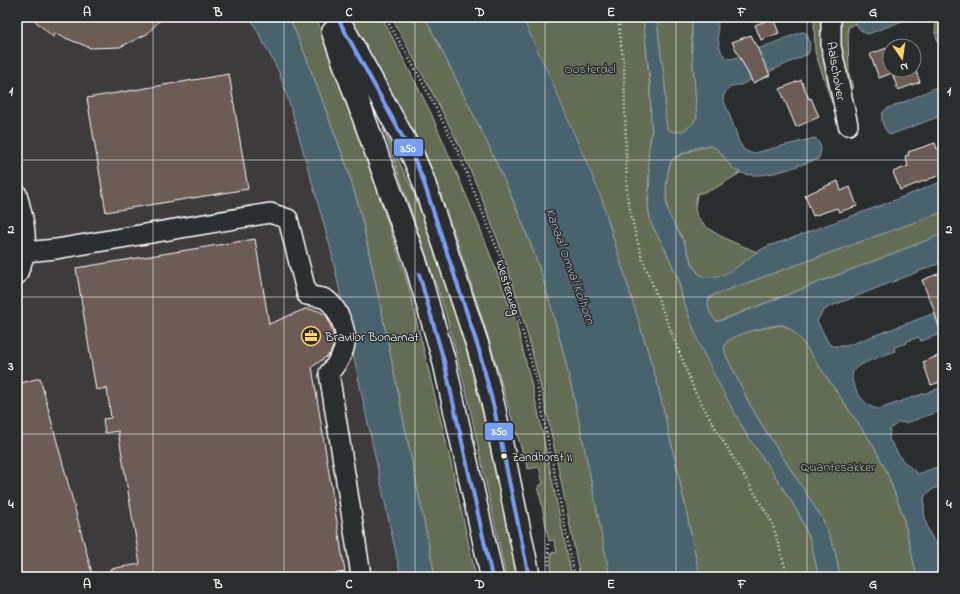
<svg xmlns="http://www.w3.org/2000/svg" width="960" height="594" viewBox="0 0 960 594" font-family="'Indie Flower',sans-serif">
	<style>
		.built { fill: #3e3b3a }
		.green { fill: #636d53; stroke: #b1b6a9 }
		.water { fill: #4a636e; stroke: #92a1a8 }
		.building { fill: #6c5b55; stroke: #fff }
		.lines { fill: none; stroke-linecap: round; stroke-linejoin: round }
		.minor-casing { stroke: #fff; stroke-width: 22 }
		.major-casing { stroke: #fff; stroke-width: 25 }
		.path { stroke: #fff; stroke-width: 2.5; stroke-dasharray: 1 3; stroke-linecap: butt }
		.minor { stroke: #2a2d2e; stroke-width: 19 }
		.major { stroke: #2a2d2e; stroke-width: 22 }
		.bus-1-casing { stroke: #2a2d2e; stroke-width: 7 }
		.bus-1 { stroke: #769ff4; stroke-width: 4 }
		.grid { fill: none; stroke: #fff; stroke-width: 1; stroke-opacity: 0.55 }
		.bus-dot { fill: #fff; stroke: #2a2d2e; stroke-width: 1.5 }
		.labels { text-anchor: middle; stroke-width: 3; stroke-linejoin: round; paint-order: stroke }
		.bus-label { font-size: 12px; fill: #fff; stroke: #2a2d2e; text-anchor: start }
		.park-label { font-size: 13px; fill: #b1b6a9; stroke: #2a2d2e }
		.street-label { font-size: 13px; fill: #fff; stroke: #2a2d2e }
		.poi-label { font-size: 13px; fill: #fff; stroke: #2a2d2e; text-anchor: start }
		.water-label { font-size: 14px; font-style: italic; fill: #aeb9be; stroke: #2a2d2e }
		.line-badge { stroke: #2a2d2e; stroke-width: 1.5 }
		.badge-label { font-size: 11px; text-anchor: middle; font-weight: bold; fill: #fff }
		.neatline { fill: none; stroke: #fff; stroke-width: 1.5 }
		.grid-label { font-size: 13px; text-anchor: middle; font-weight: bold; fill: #fff }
	</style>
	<rect width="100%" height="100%" fill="#2a2d2e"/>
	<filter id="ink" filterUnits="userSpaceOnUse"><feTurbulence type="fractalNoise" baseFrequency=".025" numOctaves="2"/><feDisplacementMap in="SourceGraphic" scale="8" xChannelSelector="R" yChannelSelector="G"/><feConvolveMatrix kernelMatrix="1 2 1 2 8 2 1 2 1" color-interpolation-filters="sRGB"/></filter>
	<g filter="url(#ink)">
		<path class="built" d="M17,17H304L459,577H17Z"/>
		<path class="green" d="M289,17H316L335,64L351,110L407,281L449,454L476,577H435L383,318L360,211L347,167L306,57Z
			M350,17H382L430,111L478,223L516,322L538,411L572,577H551V553L557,552L554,540L549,541L538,486L543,484L539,467L528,469L511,416L487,333L454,232L412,131Z
			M391,17H425C467,102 513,188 543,279C573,376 590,477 610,577H580C556,457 535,334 490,220C480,193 469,165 456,139C436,98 413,58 391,17Z
			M506,17H643C646,48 650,79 651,111C651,121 653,129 650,139L648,206L651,223L665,249L678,278L682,296L689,316L721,388L748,437L774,474L799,514L810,539L819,577H700L679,477L657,382L606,214Z
			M657,17H692V49L697,117C692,127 679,137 667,129C664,115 666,100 665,86C663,63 658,40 657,17Z
			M820,17H824L837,101L832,103L815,52L814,20Z
			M839,17H855L856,24L848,27L849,73L853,88L845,86L840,67Z
			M936,17H943V31L935,33Z
			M383,128L413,191L445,276L456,308L481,405L518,577H506L468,399L445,311Z
			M712,146C726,153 727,167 740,173L714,189L697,194C697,198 695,205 695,209C699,232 739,244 757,252C743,262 725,280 706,277C692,275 689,252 684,242C681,233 674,226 670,218C665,205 664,168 674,158C677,156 680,156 683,154C693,150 700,147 712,146Z
			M943,212V234L719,321H716C708,311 703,300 716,294Z
			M782,325L792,330L802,341L873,445L886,470L903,515L917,577H840L835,550L822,518L760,422L748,401L725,353C724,350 724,347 725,344C731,333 770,327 782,325Z"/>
		<path class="water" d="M250,17H289L306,57L347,167L360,211L383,318L435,577H401L330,246L293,115L279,72Z
			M425,17H522L550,77L601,197L657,382L679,477L700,577H610C590,477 573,376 543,279C513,188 467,102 425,17Z
			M643,17H657C658,40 663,63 665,86C666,100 664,115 667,129C679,137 692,127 697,117L692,49V17H718C718,28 715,59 732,59L799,33L803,32L807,34C810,42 811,47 808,54L740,85C733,84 725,90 723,98L736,132L738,140L744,150L751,153H754L815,138C822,144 822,152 818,159C796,166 768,179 745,174C719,169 727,134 691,150C685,152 676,155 672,160C666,170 665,196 667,208C670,220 678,229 683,240C688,250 690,265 698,273C701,276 705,277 709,277C731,277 744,259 762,249C769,245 777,243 784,241C798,236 811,231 824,226C864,212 904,197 943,181V212L716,294L709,298C706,306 710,314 716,321H720L943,234V262L829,307L823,311L817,321L829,344L834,346H846L943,310V333L921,341L919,337L907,341V343L894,347L895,351C886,355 857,363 853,372C850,379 855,389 859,395C864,402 869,408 879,409L943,387V410L906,423L899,422L890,429L889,439L902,460L918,474L943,465V485L933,489L925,495C922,511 926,532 937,545H943V568H942V571L939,572L940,577H917L903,515L886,470L873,445L802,341C796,335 791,327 783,325C773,324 738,334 729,340C724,343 724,348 725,353L748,401L760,422L822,518L835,550L840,577H819L810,539L799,514L774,474L748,437L721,388L699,344L682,296L678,278L665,249L651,223L648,206L650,180L648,155L652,130L651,120L650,83Z
			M855,17H913L868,34C859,31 856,26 855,17Z
			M943,31V56L935,33Z
			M943,84V115L890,135C885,130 879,121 883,112C885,108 892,107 896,105C913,99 928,91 943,84Z"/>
		<path class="building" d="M31,17H163L147,34L120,47L91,48L55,34L53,37Z
			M773,18L779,33L761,40L755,25Z
			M751,35L770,75L753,83L732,42Z
			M890,47V70H914V66L920,82L898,90L892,73L879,78L870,54Z
			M229,74L248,189L106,212L87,98Z
			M801,80L809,99L811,98L819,117L796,127L780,89Z
			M935,143L937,149H943V174L900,190L893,172L908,166L905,156L909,155L908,152Z
			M838,181L841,191L850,187L857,206L839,212L837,208L813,216L805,195Z
			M255,239L269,324L305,309H309L319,311L327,316L333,333L334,345L330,354L312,367L345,572L315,577H110V569L140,564L118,431L105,433L103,419L111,418L107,388L96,390L76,268Z
			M943,272V326L939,327L931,301H930L922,280Z
			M943,354V381L931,385L923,362Z
			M40,378L93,577H17V384Z"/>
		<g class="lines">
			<g class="minor-casing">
				<path id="minor" d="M831,17V46L848,125
					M17,194C22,213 27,231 25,251C24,259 20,267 17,275
					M25,252L56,249L270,213L288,219L307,295C312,296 318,297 323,298C336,303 347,329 345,343C344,354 336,365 329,373L361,575"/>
			</g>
			<g class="major-casing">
				<path id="major" d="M337,17L413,156L422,177L479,350L494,408L529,577
					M333,32L415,260L444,361L492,577"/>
			</g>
			<path class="path" d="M385,17L417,72L457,149L502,261L535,375L575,577
				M618,17L624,69L627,195L633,224L642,258L695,392L720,436L772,522L788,577
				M548,544L549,567"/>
			<use href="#minor" class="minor"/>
			<use href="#major" class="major"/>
			<g class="bus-1-casing">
				<path id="bus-1" d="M337,17L413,156L422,177L479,350L494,408L529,577
					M419,274L444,361L492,577"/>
			</g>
			<use href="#bus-1" class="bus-1"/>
		</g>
	</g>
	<path class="grid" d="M153,17V577M284,17V577M415,17V577M545,17V577M676,17V577M807,17V577M17,160H943M17,297H943M17,434H943"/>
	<defs>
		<g id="office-ring" transform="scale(1)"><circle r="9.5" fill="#2a2d2e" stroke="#ffd166" stroke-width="1.5"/><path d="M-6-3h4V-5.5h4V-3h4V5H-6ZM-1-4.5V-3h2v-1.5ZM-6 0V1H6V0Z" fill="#ffd166"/></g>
	</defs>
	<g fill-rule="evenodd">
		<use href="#office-ring" x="311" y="336"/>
	</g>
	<circle class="bus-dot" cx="504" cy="456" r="3.5"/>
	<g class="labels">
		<g class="bus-label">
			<text x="512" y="461">Zandhorst II</text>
		</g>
		<g class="park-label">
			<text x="590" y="73">Oosterdel</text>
			<text x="838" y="471">Quantesakker</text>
		</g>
		<g class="street-label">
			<text transform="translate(837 71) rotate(80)" y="5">Aalscholver</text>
			<text transform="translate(509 287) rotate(73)" y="5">Westerweg</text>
		</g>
		<g class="poi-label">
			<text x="325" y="341">Bravilor Bonamat</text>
		</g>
		<g class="water-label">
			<text transform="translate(571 266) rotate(70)" y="5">Kanaal Omval Kolhorn</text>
		</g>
	</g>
	<g class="line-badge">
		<rect x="393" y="138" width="31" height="19" rx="4" fill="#769ff4"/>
		<rect x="484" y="422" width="30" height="19" rx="4" fill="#769ff4"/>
	</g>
	<g class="badge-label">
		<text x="408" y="152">350</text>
		<text x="499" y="435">350</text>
	</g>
	<rect width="960" height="594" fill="none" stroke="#2a2d2e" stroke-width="44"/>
	<g transform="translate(902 58) rotate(167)"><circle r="19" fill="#2a2d2e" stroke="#7f8182"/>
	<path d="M0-3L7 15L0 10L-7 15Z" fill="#ffd166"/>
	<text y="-6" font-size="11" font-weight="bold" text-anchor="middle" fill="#ffffff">N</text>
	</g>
	<rect x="22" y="22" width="916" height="550" class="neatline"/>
	<g class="grid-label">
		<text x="87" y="16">A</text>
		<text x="218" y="16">B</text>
		<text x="349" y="16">C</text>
		<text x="480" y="16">D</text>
		<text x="611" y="16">E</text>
		<text x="742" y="16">F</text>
		<text x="873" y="16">G</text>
		<text x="11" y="95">1</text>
		<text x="949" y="95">1</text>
		<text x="11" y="233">2</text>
		<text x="949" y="233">2</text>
		<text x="11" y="370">3</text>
		<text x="949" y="370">3</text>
		<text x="11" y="508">4</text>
		<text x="949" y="508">4</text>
		<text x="87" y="588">A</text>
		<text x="218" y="588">B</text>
		<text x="349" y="588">C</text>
		<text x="480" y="588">D</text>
		<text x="611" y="588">E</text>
		<text x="742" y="588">F</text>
		<text x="873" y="588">G</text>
	</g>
</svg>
